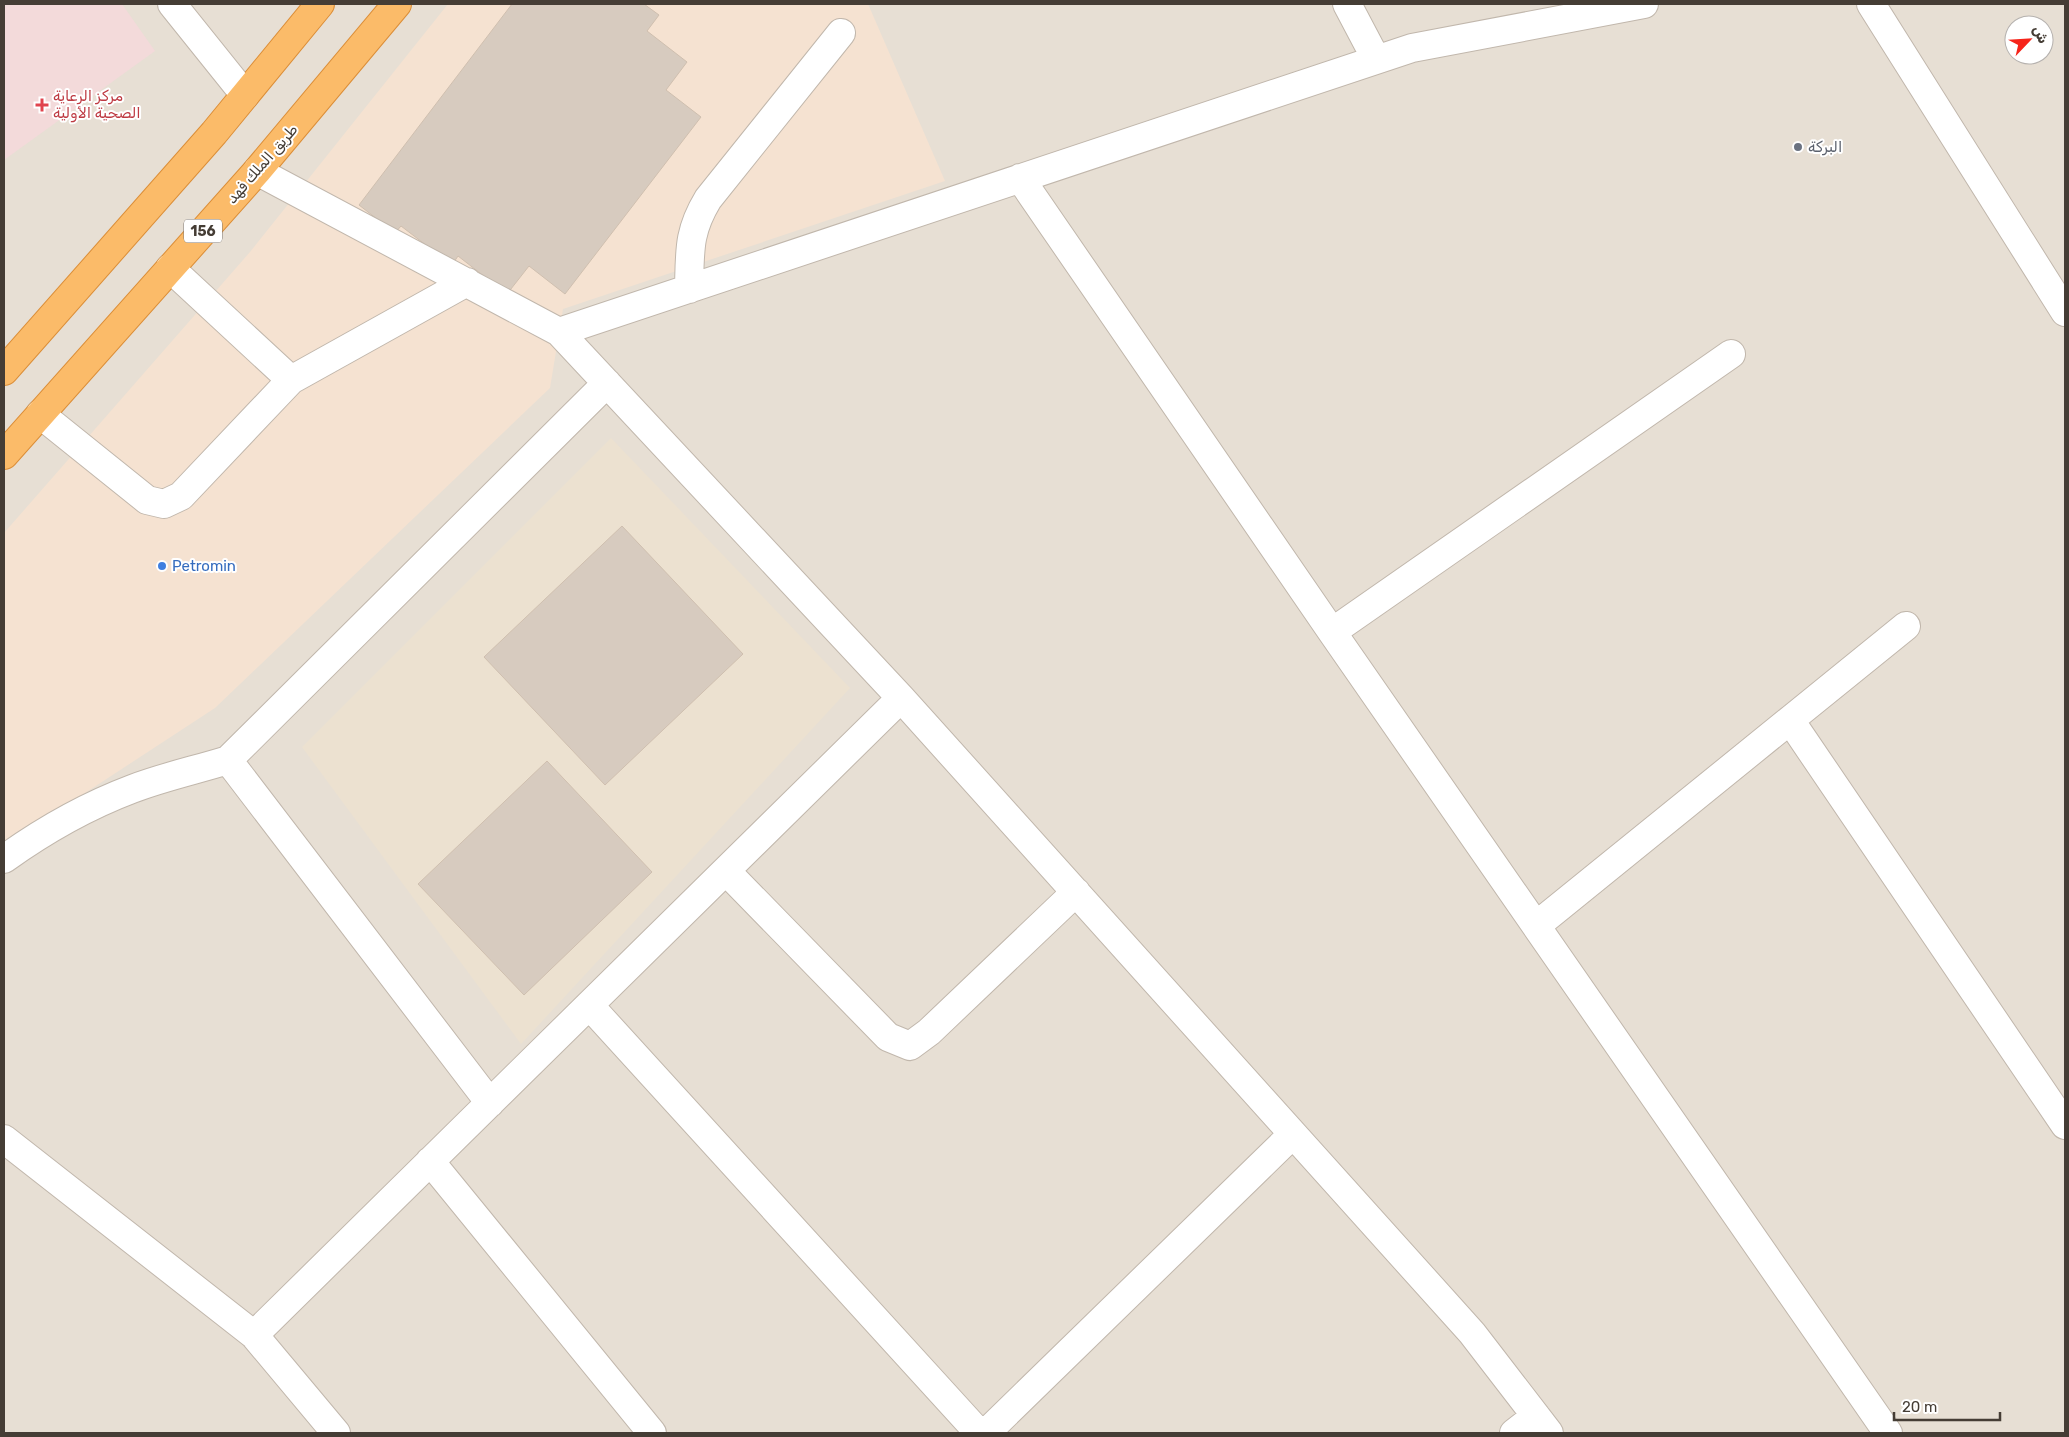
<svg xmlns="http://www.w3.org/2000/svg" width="2069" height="1437" viewBox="0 0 2069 1437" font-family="Rubik,Cairo,sans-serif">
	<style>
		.residential { fill: #e7dfd4; fill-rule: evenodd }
		.commercial { fill: #f5e2d1 }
		.education { fill: #ece1d0 }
		.medical { fill: #f3dada }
		.building { fill: #d7cbbf; stroke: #cfbfaf }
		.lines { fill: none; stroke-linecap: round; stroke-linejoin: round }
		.minor-casing { stroke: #c1b7ac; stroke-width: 30 }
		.highway-casing { stroke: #db8e38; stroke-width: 30 }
		.minor { stroke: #fff; stroke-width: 28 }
		.highway { stroke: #fbbb69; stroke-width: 28 }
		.health-dot { fill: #e0444e; stroke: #fff; stroke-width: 2 }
		.worship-dot { fill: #6b7280; stroke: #fff; stroke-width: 2 }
		.shop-dot { fill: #3f7fe0; stroke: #fff; stroke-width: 2 }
		.labels { text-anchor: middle; stroke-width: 4; stroke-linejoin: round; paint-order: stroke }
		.shield { fill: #fff; stroke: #7d7772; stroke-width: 1 }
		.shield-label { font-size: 14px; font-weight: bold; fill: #453d35 }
		.health-label { font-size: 15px; fill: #be3a42; stroke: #fff; text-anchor: start }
		.worship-label { font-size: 15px; fill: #5b616d; stroke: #fff; text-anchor: start }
		.street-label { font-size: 15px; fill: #453d35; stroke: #fff }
		.shop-label { font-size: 15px; fill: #366cbe; stroke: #fff; text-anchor: start }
	</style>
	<rect width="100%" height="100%" fill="#f3eee6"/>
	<path class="residential" d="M4,4H2065V1433H4ZM2014,25H2044V55H2014Z"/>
	<path class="commercial" d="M448,4H868L945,181L563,309L550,388L215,708L4,846V533L250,252Z"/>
	<path class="education" d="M611,438L850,688L521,1044L302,747Z"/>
	<path class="medical" d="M4,4H122L155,51L4,160Z"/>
	<path class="building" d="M512,4H644L659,15L647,31L687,62L666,90L701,117L565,294L529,266L507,294L458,256L452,265L401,226L395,233L359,205Z
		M622,526L743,654L605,785L484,657Z
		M547,761L652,872L524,995L418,884Z"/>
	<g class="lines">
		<g class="minor-casing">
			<path id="minor" d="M172,4L245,95
				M1347,4L1376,59
				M1871,4L2065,312
				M257,171L559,332L1412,48L1644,4
				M1020,178L1332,632L1888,1433
				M689,289C690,251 688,232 708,199L841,33
				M559,332L901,698L1472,1333L1549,1433
				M291,380L467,282
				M40,414L147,500L164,504L181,496L291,380L170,268
				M1332,632L1731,354
				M1790,720L2065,1125
				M4,859C43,831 87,806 132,789C163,777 196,770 228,760
				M726,871L888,1037L910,1046L929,1032L1076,892
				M1537,925L1906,626
				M589,1005L979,1433
				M490,1103L228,760L607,383
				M4,1139L254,1335L336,1433
				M430,1161L652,1433
				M254,1335L901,698
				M986,1433L1293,1134
				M1514,1433L1536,1416"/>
		</g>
		<g class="highway-casing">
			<path id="highway" d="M4,371L214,133L320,4
				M4,455L257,171L397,4"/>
		</g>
		<use href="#minor" class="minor"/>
		<use href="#highway" class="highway"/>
	</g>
	<path class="health-dot" d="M39.5 97.5h5v5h5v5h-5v5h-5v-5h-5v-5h5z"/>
	<circle class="worship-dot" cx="1798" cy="147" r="5"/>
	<circle class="shop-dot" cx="162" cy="566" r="5"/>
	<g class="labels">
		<rect class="shield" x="184" y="219.5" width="38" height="23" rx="4"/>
		<g class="shield-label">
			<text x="203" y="236">156</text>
		</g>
		<g class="health-label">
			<text x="53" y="101">مركز الرعاية<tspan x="53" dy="17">الصحية الأولية</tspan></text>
		</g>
		<g class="worship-label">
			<text x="1808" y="152">البركة</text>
		</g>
		<g class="street-label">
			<text transform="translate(262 164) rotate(-49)" y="5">طريق الملك فهد</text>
		</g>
		<g class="shop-label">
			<text x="172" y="571">Petromin</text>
		</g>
	</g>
	<rect width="2069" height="1437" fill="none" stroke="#453d35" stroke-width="10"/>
	<g transform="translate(2029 40) rotate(65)"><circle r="24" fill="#ffffff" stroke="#b5b1ae"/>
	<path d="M0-4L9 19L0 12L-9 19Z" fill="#f6241a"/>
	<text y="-8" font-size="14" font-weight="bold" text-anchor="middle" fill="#453d35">ش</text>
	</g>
	<path d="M1894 1412v8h106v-8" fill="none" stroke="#453d35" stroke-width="2.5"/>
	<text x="1902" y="1412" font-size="15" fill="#453d35" stroke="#ffffff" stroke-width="4" paint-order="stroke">20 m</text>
</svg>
